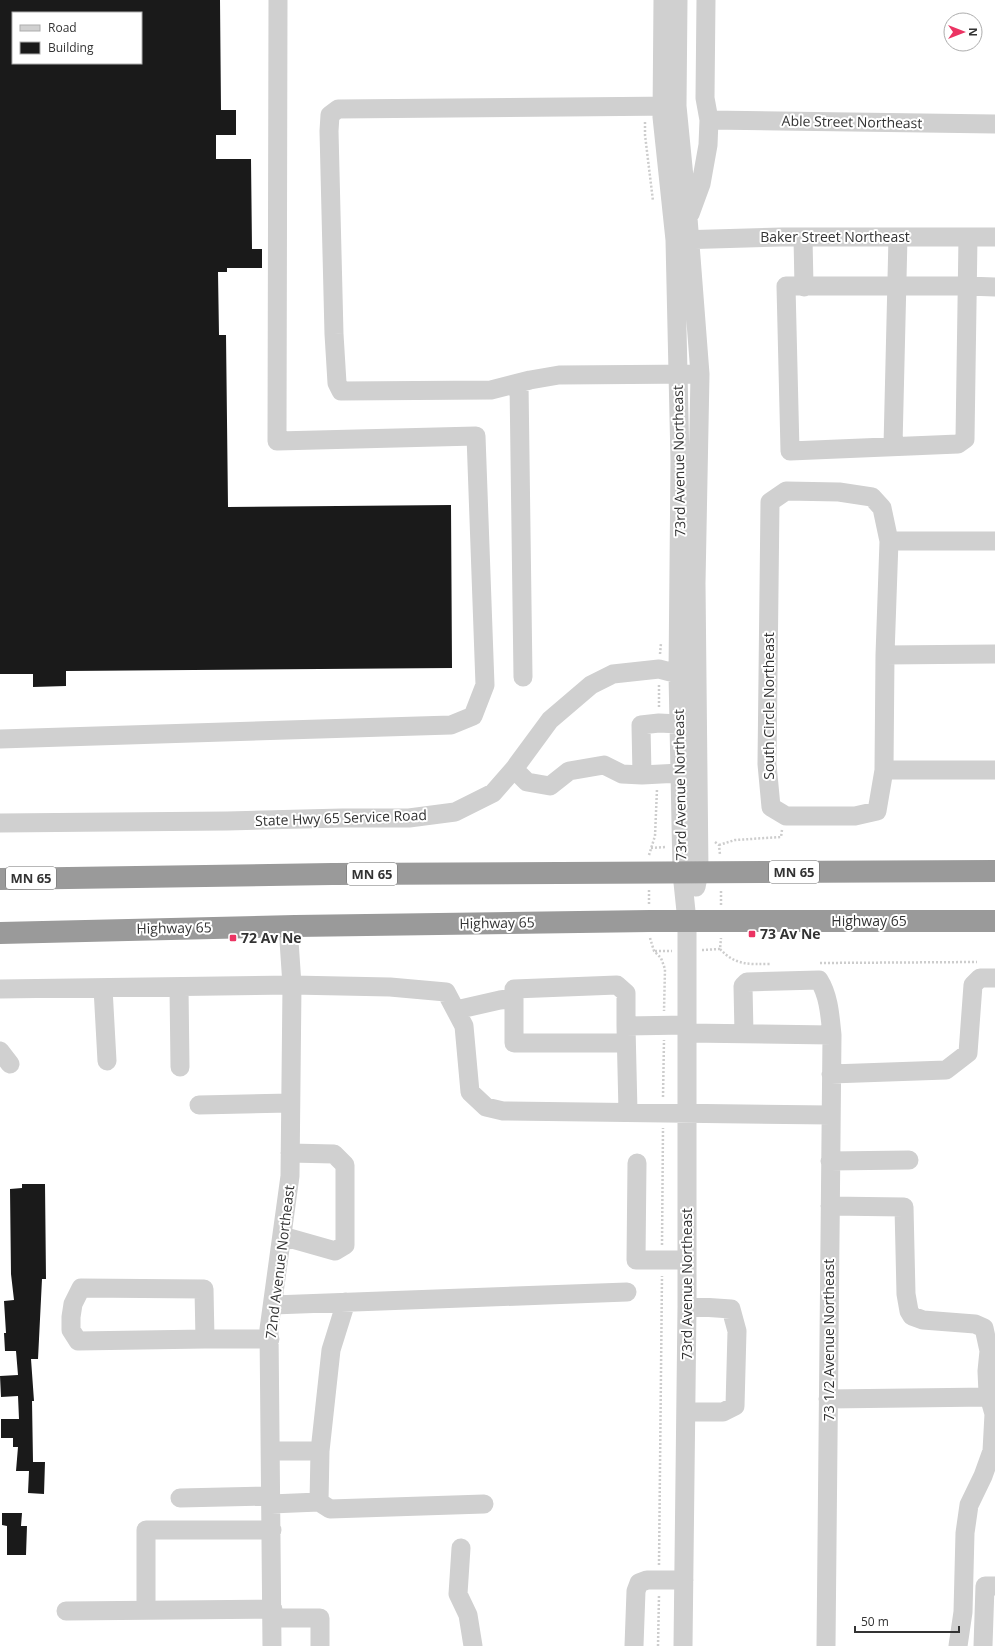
<svg xmlns="http://www.w3.org/2000/svg" width="995" height="1646" viewBox="0 0 995 1646" font-family="'Open Sans',sans-serif">
	<style>
		.building { fill: #1a1a1a; fill-rule: evenodd }
		.lines { fill: none; stroke-linecap: round; stroke-linejoin: round }
		.path { stroke: #cdcdcd; stroke-width: 2.5; stroke-dasharray: 2 2; stroke-linecap: butt }
		.minor { stroke: #d0d0d0; stroke-width: 19 }
		.highway { stroke: #9a9a9a; stroke-width: 22 }
		.poi-dot { fill: #eb3463; stroke: #fff; stroke-width: 1.5 }
		.labels { text-anchor: middle; stroke-width: 4; stroke-linejoin: round; paint-order: stroke }
		.shield { fill: #fff; stroke: #707070; stroke-width: 1 }
		.shield-label { font-size: 13px; font-weight: bold; fill: #333 }
		.street-label { font-size: 14px; fill: #333; stroke: #fff }
		.poi-label { font-size: 14px; font-weight: bold; fill: #333; stroke: #fff; text-anchor: start }
	</style>
	<rect width="100%" height="100%" fill="#fff"/>
	<path class="building" d="M0,0H220L221,110H236V135H216V159H251L252,249H262V268H227V272H218L219,335H226L228,507L451,505L452,668L66,671V686L33,687V674H0ZM13,13H141V63H13Z
		M22,1184H45L46,1279H42L38,1359H31L34,1401H32L33,1462H45L44,1494L28,1493L29,1471H16L18,1447H13V1438H1V1419H19L18,1396L1,1397L0,1376L18,1375L16,1351H5L4,1333H6L4,1301L14,1300L11,1274L10,1189L22,1188Z
		M2,1513H22L21,1526H27L26,1555H7V1526L2,1525Z"/>
	<g class="lines">
		<path class="path" d="M645,122V135L653,201
			M660,654L661,643
			M659,685V708
			M715,842L719,845L720,855
			M719,845L735,840L781,837L782,830
			M651,848L666,847
			M649,855L655,836L657,789
			M649,890V905
			M721,905V890
			M650,938L654,951L661,958L665,969L664,1011
			M720,949C736,966 749,964 771,964
			M702,950L720,949L721,938
			M655,951H672
			M820,963L977,962
			M663,1097L664,1040
			M662,1245L663,1128
			M659,1565L662,1276
			M658,1646L659,1596"/>
		<path class="minor" d="M663,0L662,117L675,240L680,461L678,674L682,873L687,921V1306L683,1646
			M678,0L677,106L688,218L700,374L696,583L699,872L696,887
			M677,106L338,109L330,115L329,131L334,334L337,383L341,391L491,390L530,380L559,375L700,374
			M709,120L995,124
			M690,214L701,184L708,145L709,120L705,98L706,0
			M803,237L804,287
			M968,237L965,439L958,444L790,451L786,286H967L995,287
			M678,240L782,237H995
			M519,383L523,677
			M893,446L898,237
			M786,491L839,492L872,497L882,508L889,541L885,655L884,770L877,811L855,816H786L771,807L767,764L770,502Z
			M889,541H995
			M885,655L995,654
			M679,724L659,723L641,725L642,775L680,773
			M0,739L451,725L473,716L485,685L476,436L277,441L278,0
			M514,769L527,782L550,786L569,771L604,765L622,774L642,775
			M884,770H995
			M0,823L227,821L342,818H409L455,812L493,793L514,769L550,720L591,685L613,674L659,669L678,674L690,673
			M179,987L180,1067
			M103,988L107,1061
			M0,989L292,985L390,987L446,992L464,1026L470,1092L486,1107L503,1111L831,1115
			M514,998V1043H626
			M456,1010L500,1000L514,998V989L617,985L626,993V1026
			M687,1033L832,1035
			M744,1034L743,986L747,982L819,980C829,996 830,1016 832,1035L826,1646
			M0,1051L10,1064
			M831,1074L946,1070L968,1053L973,985L980,978H995
			M199,1105L290,1103
			M628,1112L626,1026L687,1025
			M830,1161L909,1160
			M637,1163L636,1260H687
			M830,1206L904,1207L906,1294L909,1311L912,1316L923,1320L975,1324L984,1328L989,1351L987,1371L988,1393L994,1414L992,1451L983,1476L969,1505L965,1533L963,1612L958,1646
			M282,1236L335,1251L345,1245V1165L334,1154L290,1153
			M273,1305L627,1292
			M205,1339L78,1341L71,1330V1317L73,1304L81,1288L204,1289L205,1339H270
			M828,1399L989,1397
			M686,1412H723L735,1406L737,1331L731,1309L687,1306
			M271,1451H320L331,1350L346,1302
			M320,1451L319,1502L330,1509L484,1504
			M180,1498L271,1496
			M271,1504L319,1502
			M461,1548L458,1594L468,1615L473,1646
			M146,1610V1530H272
			M66,1611L273,1609
			M273,1618H320V1646
			M272,1646L269,1329L290,1176L292,985L288,926
			M634,1646L636,1591L639,1583L647,1580H684
			M983,1646L985,1586H995"/>
		<path class="highway" d="M0,879L332,874L995,871
			M0,933L295,926L650,921H995"/>
	</g>
	<g class="poi-dot">
		<rect x="748" y="930" width="8" height="8" rx="2"/>
		<rect x="229" y="934" width="8" height="8" rx="2"/>
	</g>
	<g class="labels">
		<g class="shield">
			<rect x="769" y="861" width="50" height="22" rx="3"/>
			<rect x="347" y="863" width="50" height="22" rx="3"/>
			<rect x="6" y="867" width="50" height="22" rx="3"/>
		</g>
		<g class="shield-label">
			<text x="794" y="877">MN 65</text>
			<text x="372" y="879">MN 65</text>
			<text x="31" y="883">MN 65</text>
		</g>
		<g class="street-label">
			<text transform="translate(852 122) rotate(1)" y="5">Able Street Northeast</text>
			<text x="835" y="242">Baker Street Northeast</text>
			<text transform="translate(679 461) rotate(-91)" y="5">73rd Avenue Northeast</text>
			<text transform="translate(769 706) rotate(-90)" y="5">South Circle Northeast</text>
			<text transform="translate(680 785) rotate(-91)" y="5">73rd Avenue Northeast</text>
			<text transform="translate(341 818) rotate(-2)" y="5">State Hwy 65 Service Road</text>
			<text x="869" y="926">Highway 65</text>
			<text transform="translate(497 923) rotate(-1)" y="5">Highway 65</text>
			<text transform="translate(174 928) rotate(-1)" y="5">Highway 65</text>
			<text transform="translate(280 1262) rotate(-83)" y="5">72nd Avenue Northeast</text>
			<text transform="translate(687 1284) rotate(-90)" y="5">73rd Avenue Northeast</text>
			<text transform="translate(829 1340) rotate(-90)" y="5">73 1/2 Avenue Northeast</text>
		</g>
		<g class="poi-label">
			<text x="760" y="939">73 Av Ne</text>
			<text x="241" y="943">72 Av Ne</text>
		</g>
	</g>
	<rect x="12" y="12" width="130" height="52" fill="#ffffff" stroke="#adadad"/>
	<rect x="20" y="25" width="20" height="6" fill="#d0d0d0" stroke="#adadad"/>
	<text x="48" y="32" font-size="12" fill="#333333">Road</text>
	<rect x="20" y="42" width="20" height="12" fill="#1a1a1a" stroke="#adadad"/>
	<text x="48" y="52" font-size="12" fill="#333333">Building</text>
	<g transform="translate(963 32) rotate(90)"><circle r="19" fill="#ffffff" stroke="#adadad"/>
	<path d="M0-3L7 15L0 10L-7 15Z" fill="#eb3463"/>
	<text y="-6" font-size="11" font-weight="bold" text-anchor="middle" fill="#333333">N</text>
	</g>
	<path d="M855 1626v6h104v-6" fill="none" stroke="#333333" stroke-width="2"/>
	<text x="861" y="1626" font-size="12" fill="#333333" stroke="#ffffff" stroke-width="3" paint-order="stroke">50 m</text>
</svg>
